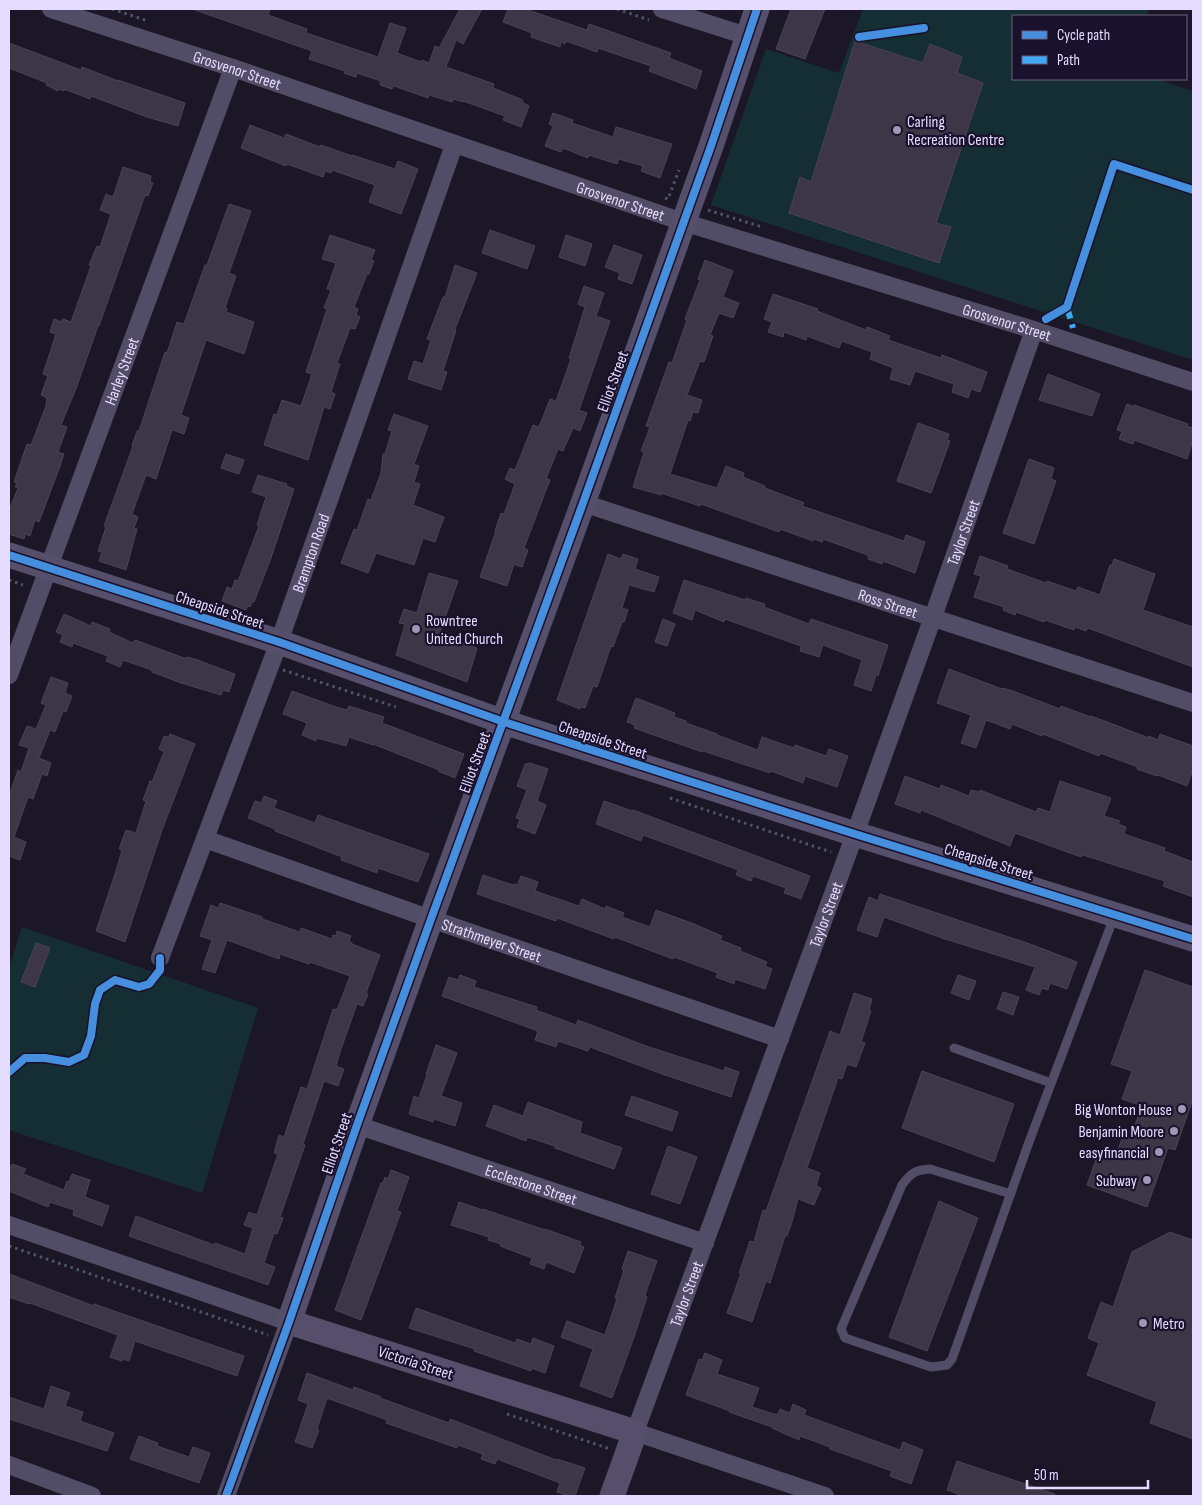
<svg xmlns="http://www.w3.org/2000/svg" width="1202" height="1505" viewBox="0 0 1202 1505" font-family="'Sofia Sans Condensed',sans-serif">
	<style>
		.green { fill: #152e34 }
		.building { fill: #3c3647; stroke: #4a4258 }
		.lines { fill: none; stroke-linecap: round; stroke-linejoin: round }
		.path { stroke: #4c5667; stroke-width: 3; stroke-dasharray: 2.5 4; stroke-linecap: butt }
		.lane { stroke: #524d66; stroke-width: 9 }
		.street { stroke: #524d66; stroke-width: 18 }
		.secondary { stroke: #564f6c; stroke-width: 25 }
		.quiet { stroke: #3fa9f5; stroke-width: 6; stroke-dasharray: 12 6; stroke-linecap: butt }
		.cycleway-casing { stroke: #1a112c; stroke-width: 11 }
		.cycleway { stroke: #468fdf; stroke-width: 8 }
		.poi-dot { fill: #9f97b3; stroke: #1a112c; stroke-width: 2 }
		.labels { text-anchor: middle; stroke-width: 4.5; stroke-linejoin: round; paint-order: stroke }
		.street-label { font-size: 16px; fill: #e5dcff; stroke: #1a112c }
		.poi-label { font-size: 16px; fill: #e5dcff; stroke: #1a112c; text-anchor: end }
	</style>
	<rect width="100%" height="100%" fill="#1c1726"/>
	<path class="green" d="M863,9H1149L1147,16H1013V79H1156L1193,91V360L711,205L766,49L839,73Z
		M22,927L258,1008L202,1193L9,1130V968Z"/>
	<path class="building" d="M195,9H270L268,15L307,29L306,33L378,57L390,23L406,28L397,53L421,62L422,60L429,63L435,46L439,48L460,9H482L463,44L456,40L446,67L494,84L493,88L523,100L522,102L529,106L521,127L503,120L505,116L463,101V102L453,99L452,102L429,95L428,98L394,86L392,89L380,85L381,81L357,73L356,77L344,73L345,71L309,59L312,51L195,10Z
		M508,9H525L587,30L589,24L671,53L669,58L702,71L696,89L649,71L651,66L598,48L597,52L566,41L565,44L561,42L560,47L531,37L532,33L503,22Z
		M791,9H825L805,59L776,49Z
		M855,41L923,63L930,44L962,57L957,73L983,83L936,223L951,227L939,263L789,213L800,177L811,182Z
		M9,43L81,70L82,67L118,81V80L185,103L178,126L147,117L91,96L90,99L64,89V91L59,89L58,91L46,85L47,83L9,68Z
		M553,113L573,120L572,123L613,137L616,127L672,144L660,178L641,171L643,166L619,159L617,164L589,155L588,158L563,148L561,152L545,146L553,126L549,124Z
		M250,125L284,138L286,134L320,147L321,145L352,156V155L395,169L398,161L418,169L401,214L369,202L375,185L332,170L331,173L325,171L323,177L287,164L286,166L241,148Z
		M123,167L151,176L150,182L153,183L148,196L145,195L99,326H98L77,386L61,425L67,427L58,452L64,454L59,469L39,522L35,520L30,536L25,534L24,539L9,534V511L18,488L15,487L17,483L14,482L27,444L31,445L46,406L47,398L41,395L48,376L43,374L56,334L50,332L54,319L62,322L63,319L71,322L91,266L89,265L97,246L100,247L111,214L100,210L106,194L113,197Z
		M229,204L251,211L229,273L236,276L225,308L227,309L226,312L254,322L244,354L206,340L181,415L189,418L184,434L172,430L156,479L146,475L132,514L138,517L134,528L137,529L126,570L99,561L102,552L98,551L106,527L104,526L133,446H132L137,431H139L165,352L167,353L177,322L184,324L205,265H207Z
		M490,230L535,246L527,269L482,253Z
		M330,235L375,250L371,260L374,261L369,274H367L354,307L358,309L356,315L360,317L355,329L350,328L337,363L340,364L331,392L335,394L330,409L324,407L308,460L264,445L274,414L277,415L282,400L301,406L312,374L306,372L327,309L324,308L331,290L327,289L336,263L322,259Z
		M566,235L592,244L585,266L559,257Z
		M614,245L642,255L632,284L618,279L620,273L605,267Z
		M705,260L733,271L723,297L739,303L733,318L719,313L710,335L713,336L704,362L700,361L687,395L702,400L698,413L693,412L690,421L688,420L670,474L717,488L726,466L744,473L743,477L765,486V488L804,503L802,506L904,541L906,535L925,542L915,573L883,561L882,564L868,559L869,557L865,554L823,539L822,542L814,539L813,541L780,529L779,532L701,504L700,506L661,493V495L633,487L644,452L641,451L650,427L646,426L669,362L672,363L687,320L685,319L700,280L698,279Z
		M455,265L477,273L455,329L456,330L443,371L447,372L441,390L408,379L414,361L423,364L431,340L427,339L443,297H445Z
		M584,286L604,293L596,316L610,321L579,410L587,413L580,431L573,428L563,451L558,449L547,476V479L550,480L524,548L528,550L522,567L514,564L507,586L480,577L496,531H495L501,513L504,514L515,484L505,479L510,468L515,470L533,425L539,427L550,399L556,401L571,359L569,358L585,307L578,304Z
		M773,294L818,309L817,311L866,330L867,327L890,336L888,340L941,358L942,355L987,372L980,392L971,389L968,398L952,392L954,384L915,371L910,385L890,379L893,368L870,359L872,352L842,341L839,348L807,336L806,340L784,332L783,337L768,332L772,322L764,319Z
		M1048,374L1100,394L1092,416L1039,400Z
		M1127,404L1134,407V405L1188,424L1187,426L1193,428V440L1187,459L1134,440L1133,444L1119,439L1122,432L1117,430Z
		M394,414L428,426L414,464L419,466L414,482L420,484L413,505L444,517L435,542L423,538L414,565L376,553L368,573L341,563L354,529L357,530L368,499L371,500L381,473L383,454H385L392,431L388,430Z
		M918,423L949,434L947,440L950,441L931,493L897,481Z
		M226,454L244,460L239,474L221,468Z
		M1029,459L1054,468L1051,479L1056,481L1034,544L1003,533Z
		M258,475L287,484L286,486L294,489L271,558L254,602L253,601L250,607L248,606L246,610L222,601L227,587L232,589L235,580L238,581L259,526L257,525L266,497L252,492Z
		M608,554L621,559L623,554L638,559L635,569L659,577L654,592L629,585L622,608L628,610L624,622H622L613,647L611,646L597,687L593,686L585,708L580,707V709L557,700Z
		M980,556L1008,566L1007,569L1046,583L1047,581L1076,591L1078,587L1100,595L1110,565H1112L1114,559L1155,574L1143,610L1193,627V667L1088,628L1086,631L1075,627L1074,630L1045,620L1044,622L1016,612L1015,615L1003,610L1004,607L974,597L981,576L974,574Z
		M429,573L458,581L439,635L477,648L467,682L396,655L405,624L399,623L404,609L417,613Z
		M684,580L745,600L746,598L765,604L764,607L809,624L811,619L888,645L878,676L876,675L871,691L854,685L862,660L823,645L819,657L800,651L801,646L725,619L724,622L695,610L692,620L673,613Z
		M64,614L91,626L92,622L110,629L109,632L133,643L135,640L143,643L187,659V657L195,659L235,674L229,692L223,690L221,695L181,683L152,672V670L123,660L120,667L106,661L108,656L73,643L72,647L60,642L63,635L56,632Z
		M663,619L675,624L667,646L655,642Z
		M949,669L1002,689V688L1013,691L1060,709L1061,706L1091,717V716L1102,720L1149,738V736L1158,740L1160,734L1193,746V769L1187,786L1158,775L1157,776L1137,769L1138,767L1100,753L1099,756L1043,734L1042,736L1012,724L1010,729L986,720L976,748L961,743L971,715L937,703Z
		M51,677L68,683L65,693L72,696L66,712L63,711L55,732L50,730L39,758L51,763L47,776L42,774L33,799L28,797L14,837L26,842L20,860L9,856V796L18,770L21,772L29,748L19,745L27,726L36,729L46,705L41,703Z
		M292,691L339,708L347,710L349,706L384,717L382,723L464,754L455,778L438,771L439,770L373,744V745L349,737L346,746L317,738L316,741L302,735L307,723L283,714Z
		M636,698L675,713L674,717L686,721V723L717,734V735L758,750L762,737L794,748L795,745L826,756L829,749L848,756L837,787L805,776L803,783L771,771L770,773L703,751L702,752L634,728L635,725L627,722Z
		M170,734L195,744L162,830L125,942L96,931L115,874L122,850L119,849L126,830L136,833L146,801L143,800L150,781L152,782L164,752L159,749L164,736L169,737Z
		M530,763L548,769L537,801L546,805L535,834L517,827L520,819L516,818L527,790L517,786L525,764Z
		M905,776L940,789L941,785L969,796L971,790L979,792L980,790L1036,812L1038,808L1050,812L1060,781L1111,798L1104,816L1120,821L1118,824L1126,827L1124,834L1165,848L1164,851L1193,862V897L1163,886L1165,881L1083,855L1081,857L1015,833L1010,846L921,810L920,813L895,804Z
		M264,796L277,801L274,808L315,823L318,815L429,854L418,882L378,868L377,873L341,860L342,857L275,831V829L248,818L255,801L261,803Z
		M604,801L632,811L633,810L810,876L801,899L784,893L786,888L753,876L751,881L736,875L738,870L706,858L643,835L641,841L596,824Z
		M483,875L513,885L514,884L517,885L521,876L538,882L535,891L579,906L582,899L605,909L606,906L624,913L622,917L650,927L656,910L694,924L722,936L720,940L741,948L740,951L767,962L765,966L772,969L765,989L735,979L734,984L716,977L718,973L674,957L673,959L615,937L614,939L557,918L556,921L477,894Z
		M880,894L1030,944L1077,962L1067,989L1050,983L1048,990L1042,988L1039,995L1026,990L1035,967L942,938L884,917L877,937L857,930L869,897L878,901Z
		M220,903L262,917V919L300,932L301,928L332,939L333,935L336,936L337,931L351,936L349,941L352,943V944L380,955L366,993L368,994L363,1006L357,1004L340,1052L336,1066L344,1069L338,1086L324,1081L303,1144L305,1145L280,1217L283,1218L277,1234L274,1233L264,1263L275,1267L268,1285L129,1236L136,1216L214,1245L215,1243L245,1254L253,1228L244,1225L249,1212L257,1215L278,1154L274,1153L279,1135L284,1137L301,1087L307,1089L333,1009L337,1010L350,976L310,962L309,964L280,954L279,959L227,940L215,973L202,969L212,940L200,936L211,905L218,908Z
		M36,943L50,948L35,987L21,982Z
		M1145,970L1193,987V1099L1175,1150L1168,1148L1147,1207L1087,1185L1098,1154L1114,1160L1125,1131L1132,1133L1142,1106L1122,1099L1132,1071L1111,1064Z
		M460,975L476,981L474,987L537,1007L536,1010L576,1025L578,1020L646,1046L724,1071L725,1067L739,1072L731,1097L662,1074L590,1047L588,1051L558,1041L556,1047L535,1040L538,1031L442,996L449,977L458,980Z
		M958,975L976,981L969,1000L951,993Z
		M1003,992L1019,997L1013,1015L997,1009Z
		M854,993L872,999L869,1010L871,1011L861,1042L865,1043L856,1067L847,1064L842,1079L838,1078L807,1168L820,1173L816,1186L821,1188L814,1205L798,1199L792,1222L787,1236H785L770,1283L766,1281L752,1322L727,1313L741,1273H739L750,1241L754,1242L763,1210L766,1211L830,1031L840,1035Z
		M436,1045L457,1053L441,1096L462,1103L455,1126L434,1119L433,1122L409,1114L414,1096L419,1098L427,1075L426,1074Z
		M922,1071L1014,1104L994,1162L902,1128Z
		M632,1096L678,1112L672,1131L625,1115Z
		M528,1102L582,1122L580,1133L622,1148L614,1169L555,1148V1146L527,1137L526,1141L486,1126L494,1105L523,1116Z
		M668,1146L697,1157L680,1204L651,1194Z
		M12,1164L26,1169L23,1174L64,1190L67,1181L69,1182L72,1174L90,1180L85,1197L109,1206L102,1226L73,1215L74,1210L50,1202L48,1207L9,1191V1171Z
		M391,1170L409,1177L397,1211L401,1212L361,1320L335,1310L381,1183H383L385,1177L388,1179Z
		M939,1201L978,1218L927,1351L889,1337Z
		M459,1202L483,1210V1209L545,1230V1229L581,1242L580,1245L584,1247L574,1273L546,1262L544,1269L530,1264L532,1258L500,1246L501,1244L488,1240L489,1237L451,1225Z
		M1170,1232L1193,1240V1439L1150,1423L1157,1402L1087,1375L1099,1343L1088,1338L1101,1302L1113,1307L1132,1252Z
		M628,1251L657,1261L647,1289L645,1296L647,1297L634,1337L612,1398L580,1386L593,1349L561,1337L567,1321L605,1335L617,1299L615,1298L624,1270L622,1269Z
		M9,1274L94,1306V1304L244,1356L237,1376L135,1341L129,1361L123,1359L122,1361L110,1357L118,1335L30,1303L29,1304L9,1297Z
		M416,1308L515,1343L517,1339L531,1344L533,1338L554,1346L545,1373L531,1368V1371L474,1351L475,1349L409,1328Z
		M705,1353L722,1360L717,1374L759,1388L752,1407L777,1415L780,1409L790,1413L793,1404L806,1410L804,1415L900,1450L903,1442L923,1450L911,1484L890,1476L892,1471L830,1449V1447L800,1436L799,1440L772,1428V1427L729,1412L730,1411L686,1395L699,1359L702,1360Z
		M307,1373L353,1390L354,1387L381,1397L380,1398L449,1423L450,1419L556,1460L557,1459L585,1468L575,1496H569L557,1492L560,1483L497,1459L495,1464L481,1459L483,1454L458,1445L457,1448L386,1423L387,1420L327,1398L317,1429L319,1430L312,1448L295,1442L308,1404L298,1400Z
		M51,1386L70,1393L65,1406L83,1412L80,1421L114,1433L107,1451L9,1419V1397L44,1409Z
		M139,1436L158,1443L157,1446L189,1457L193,1447L210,1453L199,1483L130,1459Z
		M957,1461L1055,1494L1054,1496H963L947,1490Z"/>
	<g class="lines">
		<path class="path" d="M112,9L148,21
			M617,9L649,20
			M665,198L668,199L679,170
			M708,210L762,227
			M9,580L23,585
			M283,670L396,707
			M670,798L831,852
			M9,1246L268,1335
			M507,1414L610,1449"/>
		<path class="lane" d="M954,1048L1051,1083
			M1011,1194L930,1169C915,1170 911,1173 902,1185L841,1329L845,1338L931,1367L947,1365L952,1359L1029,1142L1114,917"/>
		<g class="street">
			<path id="s1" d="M51,9L233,68L683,222L1034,330L1193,382"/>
			<path d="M662,9L747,36"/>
			<path id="s2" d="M583,503L1193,703"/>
			<path id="s3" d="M9,675L233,68"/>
			<path id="s4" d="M205,839L431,919L780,1039"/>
			<path id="s5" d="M160,958L279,642L454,145"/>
			<path id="s6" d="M357,1125L705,1243"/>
			<path d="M9,1225L289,1322L226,1496"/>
			<path d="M9,1465L92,1496"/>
			<path id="s7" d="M825,1496L635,1432L855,834L933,617L1034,330"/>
		</g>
		<path class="secondary" d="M9,555L279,642L504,722L855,834L1193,939
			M612,1496L635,1432L289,1322L357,1125L431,919L583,503L711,146L757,9"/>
		<path class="quiet" d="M1067,307L1073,328"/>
		<g class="cycleway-casing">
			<path id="cycleway" d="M859,37L924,28
				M1046,319L1067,307L1114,164L1193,190
				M9,555L279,642L504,722L855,834L1193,939
				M9,1072L25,1058H45L69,1062L84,1055L91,1036L95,1004L100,990L115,980L139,987L149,984L160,970V958
				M226,1496L289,1322L357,1125L431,919L583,503L711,146L757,9"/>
		</g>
		<use href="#cycleway" class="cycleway"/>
	</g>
	<g class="poi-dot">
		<circle cx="897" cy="130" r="5"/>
		<circle cx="416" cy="629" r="5"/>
		<circle cx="1182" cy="1109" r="5"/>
		<circle cx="1174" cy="1131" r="5"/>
		<circle cx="1159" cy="1152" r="5"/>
		<circle cx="1147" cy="1180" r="5"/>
		<circle cx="1143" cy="1323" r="5"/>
	</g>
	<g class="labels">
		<g class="street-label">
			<text dy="6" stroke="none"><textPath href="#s1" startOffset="196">Grosvenor Street</textPath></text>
			<text dy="6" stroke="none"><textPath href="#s1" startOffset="601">Grosvenor Street</textPath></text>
			<text dy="6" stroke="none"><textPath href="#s1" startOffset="1006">Grosvenor Street</textPath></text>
			<text dy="6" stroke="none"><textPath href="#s3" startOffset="324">Harley Street</textPath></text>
			<text transform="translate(612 381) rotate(-70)" y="6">Elliot Street</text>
			<text dy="6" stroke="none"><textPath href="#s7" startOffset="1158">Taylor Street</textPath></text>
			<text dy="6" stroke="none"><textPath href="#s5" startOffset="432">Brampton Road</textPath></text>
			<text dy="6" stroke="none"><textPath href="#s2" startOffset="321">Ross Street</textPath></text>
			<text transform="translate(220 609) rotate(18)" y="6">Cheapside Street</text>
			<text transform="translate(603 739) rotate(18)" y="6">Cheapside Street</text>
			<text transform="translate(474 762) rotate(-70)" y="6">Elliot Street</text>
			<text transform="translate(989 861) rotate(17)" y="6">Cheapside Street</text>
			<text dy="6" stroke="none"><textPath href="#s7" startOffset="752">Taylor Street</textPath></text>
			<text dy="6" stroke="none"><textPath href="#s4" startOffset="304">Strathmeyer Street</textPath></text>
			<text transform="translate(336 1143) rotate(-71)" y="6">Elliot Street</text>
			<text dy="6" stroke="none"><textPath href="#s6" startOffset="184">Ecclestone Street</textPath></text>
			<text dy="6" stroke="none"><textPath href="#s7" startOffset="348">Taylor Street</textPath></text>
			<text transform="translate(416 1362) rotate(18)" y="6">Victoria Street</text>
		</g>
		<g class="poi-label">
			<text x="907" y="127" text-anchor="start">Carling<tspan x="907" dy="18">Recreation Centre</tspan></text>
			<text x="426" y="626" text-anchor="start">Rowntree<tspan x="426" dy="18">United Church</tspan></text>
			<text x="1172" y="1115">Big Wonton House</text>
			<text x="1164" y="1137">Benjamin Moore</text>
			<text x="1149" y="1158">easyfinancial</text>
			<text x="1137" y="1186">Subway</text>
			<text x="1153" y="1329" text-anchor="start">Metro</text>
		</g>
	</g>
	<rect width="1202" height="1505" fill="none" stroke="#e5dcff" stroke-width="20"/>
	<rect x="1012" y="15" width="175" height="65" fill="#1a112c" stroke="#6b6280"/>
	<rect x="1022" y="31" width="25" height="8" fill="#468fdf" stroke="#6b6280"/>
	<text x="1057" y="40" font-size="15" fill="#e5dcff">Cycle path</text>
	<rect x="1022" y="56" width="25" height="8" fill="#3fa9f5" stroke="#6b6280"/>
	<text x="1057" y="65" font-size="15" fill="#e5dcff">Path</text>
	<path d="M1027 1480v8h121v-8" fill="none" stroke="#e5dcff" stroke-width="2.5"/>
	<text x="1034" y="1480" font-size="15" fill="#e5dcff" stroke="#1a112c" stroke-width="4" paint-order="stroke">50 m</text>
</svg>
